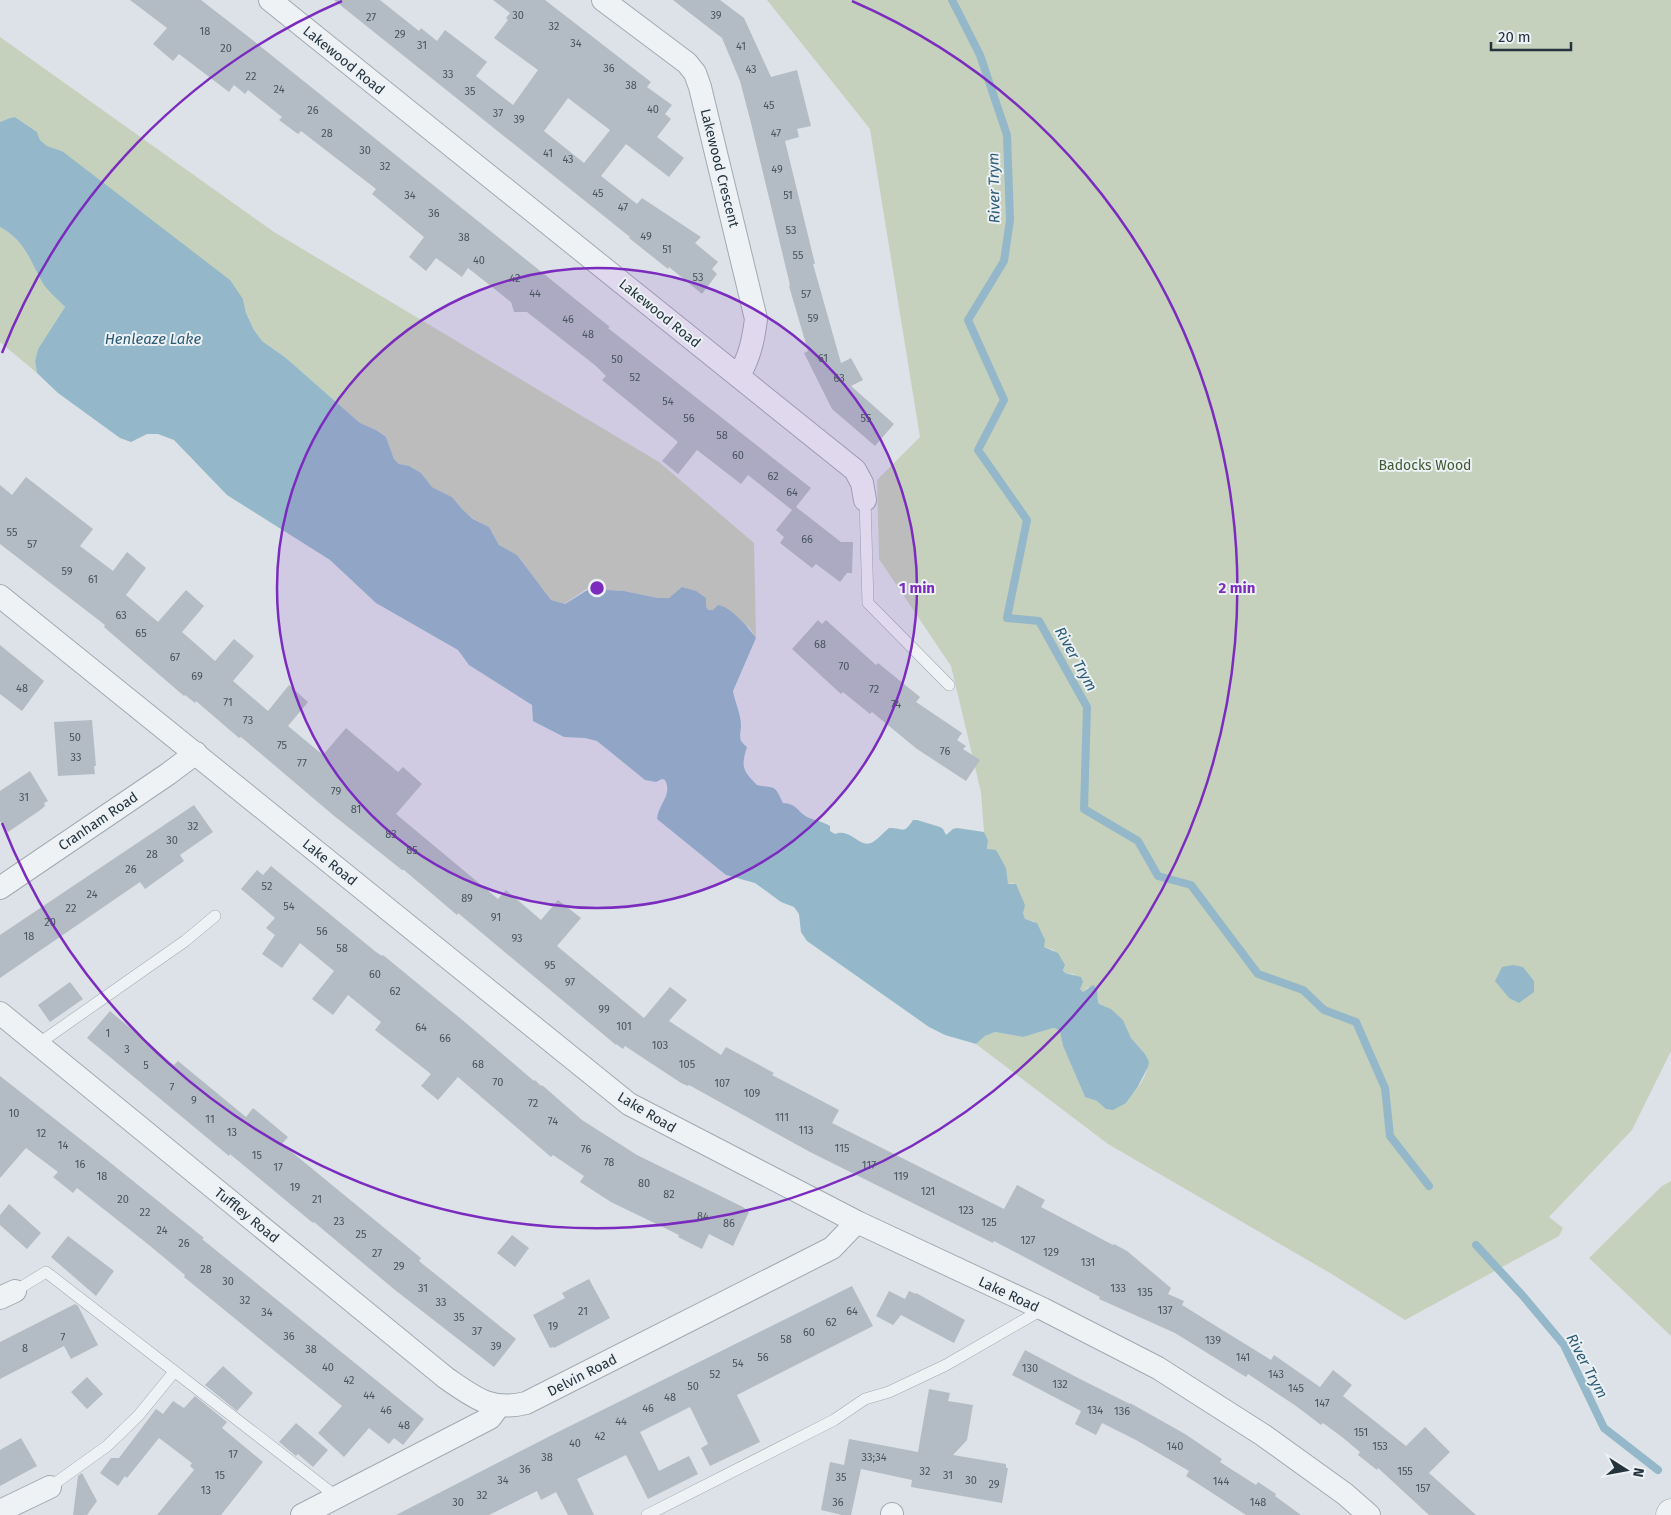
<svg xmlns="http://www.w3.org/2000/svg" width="1671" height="1515" viewBox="0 0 1671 1515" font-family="'Fira Sans',sans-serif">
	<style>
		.green { fill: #c5d1bc }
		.water { fill: #94b8c9 }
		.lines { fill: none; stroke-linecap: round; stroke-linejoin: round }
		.stream { stroke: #94b8c9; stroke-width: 8 }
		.building { fill: #b3bcc4; fill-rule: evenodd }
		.service-casing { stroke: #a1aab1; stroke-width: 12 }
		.minor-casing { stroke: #a1aab1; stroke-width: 24 }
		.tertiary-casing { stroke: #a1aab1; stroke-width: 29 }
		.service { stroke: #eef2f5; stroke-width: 11 }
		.minor { stroke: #eef2f5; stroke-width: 22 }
		.tertiary { stroke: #eef2f5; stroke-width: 28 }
		.ring { fill: none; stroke: #7b2cbf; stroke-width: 2.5 }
		.labels { text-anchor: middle; stroke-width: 4; stroke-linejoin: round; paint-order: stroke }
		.number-label { font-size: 11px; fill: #48555f }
		.street-label { font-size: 14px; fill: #25333d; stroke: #ebf1f5 }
		.park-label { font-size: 14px; fill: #415a32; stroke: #ebf1f5 }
		.water-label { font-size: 15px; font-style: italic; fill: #2d5a73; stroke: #ebf1f5 }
		.centre { fill: #7b2cbf; stroke: #ebf1f5; stroke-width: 2.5 }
		.ring-label { font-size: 15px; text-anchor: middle; font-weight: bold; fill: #7b2cbf; stroke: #ebf1f5; stroke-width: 4; stroke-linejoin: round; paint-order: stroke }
	</style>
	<rect width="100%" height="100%" fill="#dce2e7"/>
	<path class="green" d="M767,0H1671V1051L1632,1130L1549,1217L1563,1228L1559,1236L1405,1320L1330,1273L1108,1144L976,1044L985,1036L995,1032L1023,1037L1053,1028L1057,1029L1060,1032L1063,1046L1084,1095L1097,1101L1126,1103C1134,1092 1146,1079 1148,1066C1150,1055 1135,1045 1130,1036C1127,1030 1126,1024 1121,1019C1115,1011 1108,1008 1099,1004L1097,991L1088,987L1083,992L1081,991L1074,974L1065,973L1054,950L1044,947L1034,921L1025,920L1014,883L1008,884L1006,880V868L987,849L988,840L984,832L981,792L951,666L879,559L877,480L920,437L870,129Z
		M0,37L274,232L659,462L754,543L756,638L749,627L713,610H708L706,606L669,598H658L624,591L608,590L601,587L586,589L564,604L551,600L517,555L499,545L489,527L474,519L462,509L452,497L432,487L421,473L408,466L399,464L394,459L386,437L376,430L360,423L286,358L262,341L254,330L246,313L243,299L62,151L47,146L40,140L37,132L15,117L10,118L0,122Z
		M0,227C24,240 29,258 41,280C47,290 58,299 65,307L38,349L35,361L37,373L0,342Z
		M1671,1181V1336L1589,1258L1662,1186Z"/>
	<path class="water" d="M15,117L37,132L40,140L47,146L62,151L230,280L243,299L246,313L254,330L262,341L286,358L360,423L376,430L386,437L394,459L399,464L409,466L421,473L432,487L452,497L462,509L473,519L489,527L499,545L517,555L551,600L565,604L594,586L601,587L608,590L624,591L658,598H669L682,587L696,591L706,598V606L708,610H713L718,605C731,607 748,627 756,638L733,691C735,703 741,713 741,726C741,731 739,735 741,741C742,742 746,747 747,747C741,766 742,770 757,785C775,789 774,783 783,803C797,804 796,810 807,817C813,820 822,821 830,826V831L835,834C851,827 860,850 873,842C879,838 884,832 889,828C904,828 903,835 913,820H917L940,827L943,829L946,835L953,829L957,828L984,832L988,840L987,849L996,850L1006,868L1008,884H1016L1025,905L1023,913L1025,919L1037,923L1045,940L1044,947L1058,953L1065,965L1063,970L1065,973L1081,977L1083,982L1080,989L1083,992L1093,985C1100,989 1096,997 1099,1004L1111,1009L1123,1020L1131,1038L1145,1054L1149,1062L1148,1067L1137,1088L1126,1103L1113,1110L1106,1109L1097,1101L1085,1097L1063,1046L1060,1032L1057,1029L1053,1028L1023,1037L995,1032L985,1036L976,1044L945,1035L929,1027L807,941L801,932L799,914L794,907L781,902L755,883L726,875L657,819C658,804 673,795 665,780L662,779L656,782L645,780L597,741L585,738L564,737L533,721L532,705L469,665L458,650L376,603L330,560L227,495L174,440L158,434H147L131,442L120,438L58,393L37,373L35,361L38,349L65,307C57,298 46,290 41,280C29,258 24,240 0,227V122L10,118Z
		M1513,965L1523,967L1534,981V992L1519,1003L1509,998L1495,981L1502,967Z"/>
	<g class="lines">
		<path class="stream" d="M952,0L980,55L1007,135L1010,220L1004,261L968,320L1004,400L978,450L1027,520L1007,618L1039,621L1087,707L1084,809L1138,841L1158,876L1191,885L1258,974L1303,990L1324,1010L1356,1022L1385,1088L1390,1136L1429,1186
			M1476,1245L1523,1296L1564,1345L1604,1428L1658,1470"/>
	</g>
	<path class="building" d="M130,0H201L250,38L610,327L608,328L811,488L796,507L841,542H853L852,573H847L840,582L816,564L812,568L780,543L784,537L776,530L792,510L748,475L741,484L697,450L678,474L662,461L678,442L602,380L606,376L596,366L527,312H514L511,302L468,268L462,277L436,258L426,271L409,257L424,237L372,194L376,189L301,131L298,134L279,120L282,117L248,90L245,94L234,85L229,92L179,54L173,61L153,44L167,28Z
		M334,0H380L419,31L421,28L437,41L445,30L487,62L476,76L513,105L538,70L494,38L508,20L506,18L510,13L493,0H545L651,82L647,87L672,105L665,114L671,119L657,137L684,158L669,177L626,144L601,176L637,204L642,198L701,237L695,243L718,262L712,269L717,274L702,294L669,267L668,269L629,238L630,237ZM568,98L610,130L584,163L544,131Z
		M673,0H720L744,18L771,77L797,70L811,126L797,129L799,137L785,141L815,264H813L841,363L851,358L863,380L851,386L894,424L875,446L832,409L804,353L808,351L789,286L790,285L751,123L740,81L722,38Z
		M26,477L93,529L80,546L113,571L127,552L146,568L126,595L158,622L186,590L204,606L182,632L215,661L234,639L254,656L233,681L268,711L289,685L308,702L288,726L323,755L346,728L398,772L403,767L422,784L396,814L498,899L506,890L541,920L558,900L581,918L557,946L644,1018L670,987L687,1000L669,1021L721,1055L726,1047L774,1073L772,1075L839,1110L832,1123L1004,1209L1017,1185L1045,1200L1041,1207L1113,1245L1114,1244L1127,1251L1171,1288L1168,1294L1184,1301L1182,1305L1271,1360L1274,1355L1320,1387L1333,1370L1352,1385L1343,1396L1406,1446L1425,1427L1450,1452L1429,1473L1476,1515H1429L1378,1468L1377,1470L1358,1455L1360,1452L1342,1437L1323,1423L1321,1425L1296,1406L1248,1374L1246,1377L1175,1333L1099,1299L1100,1297L994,1241L993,1243L810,1152L689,1085L688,1086L681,1083L625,1046L623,1049L616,1044V1045L458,913L457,915L404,870H402L333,815L247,742L241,737L239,738L196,701L195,703L185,695L184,696L104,627L105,625L0,544V485L12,495Z
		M818,620L822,624L826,620L876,665L878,663L920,697L916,702L962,733L957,740L966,746L963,749L980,760L966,781L917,749L872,712L870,714L843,692L841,694L792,649Z
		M0,645L44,681L22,711L0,694Z
		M92,720L96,766H94L95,774L58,776L54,722Z
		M30,771L48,801L44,803L45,806L39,811L8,832L0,821V791Z
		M194,805L213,832L180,855L184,861L145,889L140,882L0,978V935Z
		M271,866L376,952L382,956L383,955L466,1023L534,1081L535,1080L541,1086L542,1085L582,1120L637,1155L743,1207L749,1212L733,1246L709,1234L702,1249L678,1237L679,1235L611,1202L580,1182L584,1176L553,1155L551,1157L458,1077L438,1100L421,1086L431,1074L375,1030L381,1022L348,995L333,1015L312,999L334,971L300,943L282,968L262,954L275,935L266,928L275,918L241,889L257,870L263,875Z
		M70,982L83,999L50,1022L38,1005Z
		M110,1011L174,1065L178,1061L246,1117L253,1108L288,1137L282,1144L421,1258L419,1261L516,1339L494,1367L395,1290L314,1222L313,1223L230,1154L229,1156L87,1038Z
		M0,1076L107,1160L204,1238L202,1239L424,1419L403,1445L394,1438L389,1444L369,1428L344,1457L318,1433L342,1406L184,1277L185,1275L149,1245L77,1188L73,1193L53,1177L58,1172L26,1148L0,1178Z
		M9,1204L41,1233L27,1249L0,1225V1215Z
		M512,1235L529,1248L515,1267L497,1253Z
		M68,1236L114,1271L96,1296L51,1257Z
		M589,1279L610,1318L554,1348L553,1347L550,1348L533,1315L565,1298L562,1293Z
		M852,1286L873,1326L737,1395L760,1442L710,1466L701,1448L708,1444L690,1407L640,1432L659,1471L689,1456L698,1474L648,1499L626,1455L577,1479L594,1515H568L556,1492L541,1500L537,1491L489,1515H396L556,1433Z
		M889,1291L905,1299L909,1291L916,1294V1293L965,1320L954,1343L901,1315L893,1325L876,1316Z
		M75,1304L78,1306L98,1345L71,1359L64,1346L0,1379V1342Z
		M1025,1350L1080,1379L1130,1404V1403L1185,1434L1222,1459L1220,1462L1256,1485L1258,1482L1276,1494L1275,1496L1301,1515H1246L1186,1476L1189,1471L1136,1440L1102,1423L1096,1435L1075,1424L1081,1411L1012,1375Z
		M223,1366L253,1393L237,1411L205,1385Z
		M87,1377L103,1394L87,1409L71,1392Z
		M929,1389L950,1393L948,1401L973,1405L967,1440L953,1455L1006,1464V1468H1008L1002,1503L911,1487L912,1480L861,1469L851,1515H842L821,1510L830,1462L844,1465L849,1439L918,1452Z
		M195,1396L227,1422L222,1428L263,1462L221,1515H157L194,1470L190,1466L192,1463L159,1438L127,1478L125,1476L118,1486L100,1473L111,1458H119L156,1409L163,1414L173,1401L184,1408Z
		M296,1423L328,1450L313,1467L298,1454L296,1456L279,1442Z
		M21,1438L37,1466L0,1486V1450Z
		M82,1473L97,1501L87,1515H73L78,1476Z"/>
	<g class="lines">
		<g class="service-casing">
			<path id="service" d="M865,500L868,603L949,685
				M38,1044L185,941L215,916
				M15,1291L46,1272L337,1497
				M50,1487L107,1446L138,1416L174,1372
				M647,1515L834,1420L865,1399L889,1392L946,1365L1043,1309"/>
		</g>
		<g class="minor-casing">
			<path id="minor" d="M270,0L855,470L862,483L865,500
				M603,0L687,63L695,73L700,87L756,319C753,342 750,355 739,376
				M0,596L629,1104L857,1222L1043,1309L1158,1368L1263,1435L1345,1494L1369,1515
				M0,888L168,774L196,753
				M0,1013L446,1378C474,1397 491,1412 526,1403L832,1248L857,1222
				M0,1298L15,1291
				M0,1511L50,1487
				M302,1515L490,1418L499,1406
				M892,1515V1514"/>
		</g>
		<g class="tertiary-casing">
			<path id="tertiary" d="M1670,1515L1671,1513"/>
		</g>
		<use href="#service" class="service"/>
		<use href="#minor" class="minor"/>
		<use href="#tertiary" class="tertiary"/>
	</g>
	<circle cx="597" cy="588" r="320" fill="#7b2cbf" fill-opacity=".12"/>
	<g class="ring">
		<circle cx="597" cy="588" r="320"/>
		<path d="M2 353A640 640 0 0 1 342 1M852 1A640 640 0 1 1 2 823"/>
	</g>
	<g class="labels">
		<g class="number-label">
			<text x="518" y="19">30</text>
			<text x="716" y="19">39</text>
			<text x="371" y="21">27</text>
			<text x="554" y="30">32</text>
			<text x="205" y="35">18</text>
			<text x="400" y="38">29</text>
			<text x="576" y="47">34</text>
			<text x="422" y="49">31</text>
			<text x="741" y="50">41</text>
			<text x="226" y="52">20</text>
			<text x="609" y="72">36</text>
			<text x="751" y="73">43</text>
			<text x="448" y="78">33</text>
			<text x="251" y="80">22</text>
			<text x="631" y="89">38</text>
			<text x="279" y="93">24</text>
			<text x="470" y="95">35</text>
			<text x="769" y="109">45</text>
			<text x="653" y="113">40</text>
			<text x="313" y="114">26</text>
			<text x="498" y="117">37</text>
			<text x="519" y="123">39</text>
			<text x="327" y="137">28</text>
			<text x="776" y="137">47</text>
			<text x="365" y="154">30</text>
			<text x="548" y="157">41</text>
			<text x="568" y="163">43</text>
			<text x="385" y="170">32</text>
			<text x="777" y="173">49</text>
			<text x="598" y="197">45</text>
			<text x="410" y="199">34</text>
			<text x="788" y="199">51</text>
			<text x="623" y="211">47</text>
			<text x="434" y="217">36</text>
			<text x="791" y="234">53</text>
			<text x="646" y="240">49</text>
			<text x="464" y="241">38</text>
			<text x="667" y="253">51</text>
			<text x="798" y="259">55</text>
			<text x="479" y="264">40</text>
			<text x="698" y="281">53</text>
			<text x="515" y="282">42</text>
			<text x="535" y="297">44</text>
			<text x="806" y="298">57</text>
			<text x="813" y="322">59</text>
			<text x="568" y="323">46</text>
			<text x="588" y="338">48</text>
			<text x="823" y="362">61</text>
			<text x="617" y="363">50</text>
			<text x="635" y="381">52</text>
			<text x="839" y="382">63</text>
			<text x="668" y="405">54</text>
			<text x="689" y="422">56</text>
			<text x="866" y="422">55</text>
			<text x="722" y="439">58</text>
			<text x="738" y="459">60</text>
			<text x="773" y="480">62</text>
			<text x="792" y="496">64</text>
			<text x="12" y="536">55</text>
			<text x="807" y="543">66</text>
			<text x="32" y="548">57</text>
			<text x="67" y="575">59</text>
			<text x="93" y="583">61</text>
			<text x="121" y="619">63</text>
			<text x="141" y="637">65</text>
			<text x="820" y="648">68</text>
			<text x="175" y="661">67</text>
			<text x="844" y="670">70</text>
			<text x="197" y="680">69</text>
			<text x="22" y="692">48</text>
			<text x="874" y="693">72</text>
			<text x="228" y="706">71</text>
			<text x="896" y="708">74</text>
			<text x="248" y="724">73</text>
			<text x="75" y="741">50</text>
			<text x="282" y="749">75</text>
			<text x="945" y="755">76</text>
			<text x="76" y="761">33</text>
			<text x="302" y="767">77</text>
			<text x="336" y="795">79</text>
			<text x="24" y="801">31</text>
			<text x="356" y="813">81</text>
			<text x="193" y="830">32</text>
			<text x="391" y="838">83</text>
			<text x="172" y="844">30</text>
			<text x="412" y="854">85</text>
			<text x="152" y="858">28</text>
			<text x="131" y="873">26</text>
			<text x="267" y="890">52</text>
			<text x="92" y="898">24</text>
			<text x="467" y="902">89</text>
			<text x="289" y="910">54</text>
			<text x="71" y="912">22</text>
			<text x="496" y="921">91</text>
			<text x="50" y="926">20</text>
			<text x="322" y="935">56</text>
			<text x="29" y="940">18</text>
			<text x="517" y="942">93</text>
			<text x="342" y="952">58</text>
			<text x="550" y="969">95</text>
			<text x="375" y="978">60</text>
			<text x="570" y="986">97</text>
			<text x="395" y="995">62</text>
			<text x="604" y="1013">99</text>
			<text x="624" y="1030">101</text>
			<text x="421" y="1031">64</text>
			<text x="108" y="1037">1</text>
			<text x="445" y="1042">66</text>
			<text x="660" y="1049">103</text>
			<text x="127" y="1053">3</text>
			<text x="478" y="1068">68</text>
			<text x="687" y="1068">105</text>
			<text x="146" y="1069">5</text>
			<text x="498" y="1086">70</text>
			<text x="722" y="1087">107</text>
			<text x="172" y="1091">7</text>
			<text x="752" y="1097">109</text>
			<text x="194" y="1104">9</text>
			<text x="533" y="1107">72</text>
			<text x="14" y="1117">10</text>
			<text x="782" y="1121">111</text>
			<text x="210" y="1123">11</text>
			<text x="553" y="1125">74</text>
			<text x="806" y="1134">113</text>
			<text x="232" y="1136">13</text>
			<text x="41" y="1137">12</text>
			<text x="63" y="1149">14</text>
			<text x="842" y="1152">115</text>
			<text x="586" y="1153">76</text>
			<text x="257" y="1159">15</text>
			<text x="609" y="1166">78</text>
			<text x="80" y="1168">16</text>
			<text x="869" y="1169">117</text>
			<text x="278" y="1171">17</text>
			<text x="102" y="1180">18</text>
			<text x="901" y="1180">119</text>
			<text x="644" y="1187">80</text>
			<text x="295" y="1191">19</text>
			<text x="928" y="1195">121</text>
			<text x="669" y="1198">82</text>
			<text x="123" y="1203">20</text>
			<text x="317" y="1203">21</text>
			<text x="966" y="1214">123</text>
			<text x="145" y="1216">22</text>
			<text x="703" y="1220">84</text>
			<text x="339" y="1225">23</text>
			<text x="989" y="1226">125</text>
			<text x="729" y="1227">86</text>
			<text x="162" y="1234">24</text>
			<text x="361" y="1238">25</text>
			<text x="1028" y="1244">127</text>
			<text x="184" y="1247">26</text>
			<text x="1051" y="1256">129</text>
			<text x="377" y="1257">27</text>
			<text x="1088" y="1266">131</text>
			<text x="399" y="1270">29</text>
			<text x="206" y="1273">28</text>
			<text x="228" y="1285">30</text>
			<text x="423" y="1292">31</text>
			<text x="1118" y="1292">133</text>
			<text x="1145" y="1296">135</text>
			<text x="245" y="1304">32</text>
			<text x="441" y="1306">33</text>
			<text x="1165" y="1314">137</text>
			<text x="583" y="1315">21</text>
			<text x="852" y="1315">64</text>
			<text x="267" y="1316">34</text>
			<text x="459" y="1321">35</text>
			<text x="831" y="1326">62</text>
			<text x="553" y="1330">19</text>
			<text x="477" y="1335">37</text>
			<text x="809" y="1336">60</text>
			<text x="289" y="1340">36</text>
			<text x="63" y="1341">7</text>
			<text x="786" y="1343">58</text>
			<text x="1213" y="1344">139</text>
			<text x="496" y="1350">39</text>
			<text x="25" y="1352">8</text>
			<text x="311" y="1353">38</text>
			<text x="763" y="1361">56</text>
			<text x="1243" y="1361">141</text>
			<text x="738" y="1367">54</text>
			<text x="328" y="1371">40</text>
			<text x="1030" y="1372">130</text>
			<text x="715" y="1378">52</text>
			<text x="1276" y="1378">143</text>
			<text x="349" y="1384">42</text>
			<text x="1060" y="1388">132</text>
			<text x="693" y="1390">50</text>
			<text x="1296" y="1392">145</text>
			<text x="369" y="1399">44</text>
			<text x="670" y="1401">48</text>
			<text x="1322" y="1407">147</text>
			<text x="648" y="1412">46</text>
			<text x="386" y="1414">46</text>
			<text x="1095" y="1414">134</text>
			<text x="1122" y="1415">136</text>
			<text x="621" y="1425">44</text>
			<text x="404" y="1429">48</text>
			<text x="1361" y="1436">151</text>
			<text x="600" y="1440">42</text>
			<text x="575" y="1447">40</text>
			<text x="1175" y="1450">140</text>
			<text x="1380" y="1450">153</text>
			<text x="233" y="1458">17</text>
			<text x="547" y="1461">38</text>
			<text x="874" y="1461">33;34</text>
			<text x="525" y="1473">36</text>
			<text x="925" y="1475">32</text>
			<text x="1405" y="1475">155</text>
			<text x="220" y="1479">15</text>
			<text x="948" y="1479">31</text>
			<text x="841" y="1481">35</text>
			<text x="503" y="1484">34</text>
			<text x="971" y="1484">30</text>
			<text x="1221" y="1485">144</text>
			<text x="994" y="1488">29</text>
			<text x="1423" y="1492">157</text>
			<text x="206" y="1494">13</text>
			<text x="482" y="1499">32</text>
			<text x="458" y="1506">30</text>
			<text x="838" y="1506">36</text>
			<text x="1258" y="1506">148</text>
		</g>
		<g class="street-label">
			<text transform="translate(344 60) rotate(39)" y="5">Lakewood Road</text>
			<text transform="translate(720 168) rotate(76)" y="5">Lakewood Crescent</text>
			<text transform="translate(660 313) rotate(39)" y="5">Lakewood Road</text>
			<text transform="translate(98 821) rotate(-34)" y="5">Cranham Road</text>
			<text transform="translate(330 862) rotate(39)" y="5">Lake Road</text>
			<text transform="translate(647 1112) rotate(31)" y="5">Lake Road</text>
			<text transform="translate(247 1215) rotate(39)" y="5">Tuffley Road</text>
			<text transform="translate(1009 1294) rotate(25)" y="5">Lake Road</text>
			<text transform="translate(582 1375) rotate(-27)" y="5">Delvin Road</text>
		</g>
		<g class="park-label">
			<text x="1425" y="470">Badocks Wood</text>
		</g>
		<g class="water-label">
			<text transform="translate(994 188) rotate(-91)" y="5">River Trym</text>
			<text x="153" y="344">Henleaze Lake</text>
			<text transform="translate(1076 659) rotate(61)" y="5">River Trym</text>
			<text transform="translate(1587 1366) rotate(62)" y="5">River Trym</text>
		</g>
	</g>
	<circle cx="597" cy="588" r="8" class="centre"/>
	<g class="ring-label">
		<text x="917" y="593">1 min</text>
		<text x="1237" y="593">2 min</text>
	</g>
	<g transform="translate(1626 1470) rotate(101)" stroke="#ebf1f5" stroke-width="4" paint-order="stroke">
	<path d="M0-4L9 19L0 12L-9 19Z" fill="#25333d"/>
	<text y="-8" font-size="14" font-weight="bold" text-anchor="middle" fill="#25333d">N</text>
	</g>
	<path d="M1491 42v8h80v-8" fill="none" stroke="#25333d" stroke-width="2.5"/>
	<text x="1498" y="42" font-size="15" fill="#25333d" stroke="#ebf1f5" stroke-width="4" paint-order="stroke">20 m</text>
</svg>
